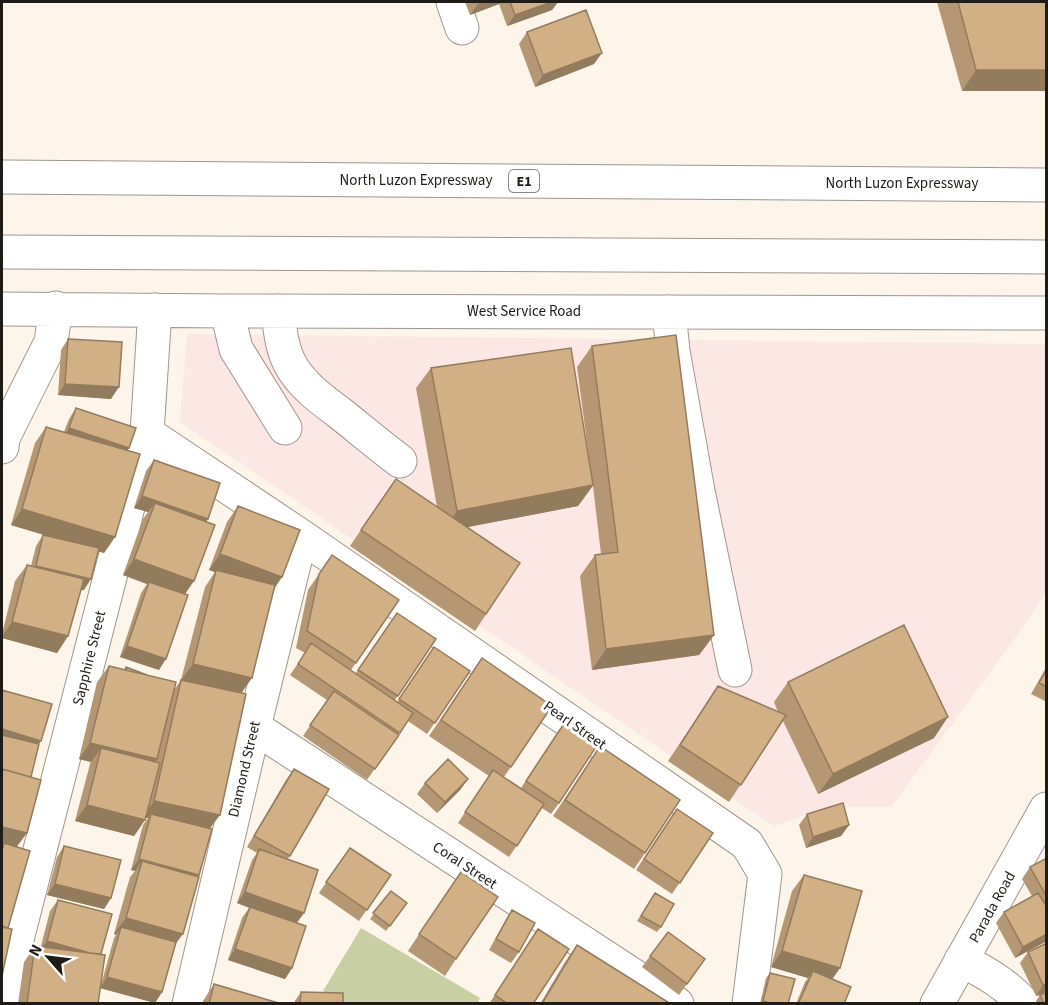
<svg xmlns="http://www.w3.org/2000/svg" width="1048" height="1005" viewBox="0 0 1048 1005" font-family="'Source Sans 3',sans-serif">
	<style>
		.industrial { fill: #fce7e4 }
		.green { fill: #c8cfa5 }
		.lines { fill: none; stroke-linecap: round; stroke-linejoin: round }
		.minor-casing { stroke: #9e968c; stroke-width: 35 }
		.highway-casing { stroke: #9e968c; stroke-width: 35 }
		.minor { stroke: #fff; stroke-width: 33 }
		.highway { stroke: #fff; stroke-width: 33 }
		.wall { fill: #b59773 }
		.shaded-wall { fill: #937b5e }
		.building { fill: #d2b086; stroke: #937b5e; stroke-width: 1.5 }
		.labels { text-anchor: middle; stroke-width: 6; stroke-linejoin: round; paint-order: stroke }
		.shield { fill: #fff; stroke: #62605d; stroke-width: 1.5 }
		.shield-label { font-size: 14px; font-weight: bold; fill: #1f1c18 }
		.street-label { font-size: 15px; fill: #1f1c18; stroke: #fff }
	</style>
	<rect width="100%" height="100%" fill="#fef5ea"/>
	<path class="industrial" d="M187,334L1046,344V592L1008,648L891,807H828L774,826L180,422Z"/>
	<path class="green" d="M361,928L480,998L477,1004H344L323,991Z"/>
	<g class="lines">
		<g class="minor-casing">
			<path id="minor" d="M453,2L462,28
				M2,309L227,311L1046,313
				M227,311L236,349L285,428
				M278,311C280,331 282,352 293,369C305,388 324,401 341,414C361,430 380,446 400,461
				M669,312L673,351L698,491L735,670
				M147,433L301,536L747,844L765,874L749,1004
				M2,447L3,438L51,342L56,308
				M254,727L677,1004
				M961,960C985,972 1006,984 1024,1004
				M3,1004V994L147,433L155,310
				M189,1004L254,727L301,536
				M937,1004L1046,809"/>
		</g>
		<g class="highway-casing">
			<path id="highway" d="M2,177L1046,185
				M2,252L1046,257"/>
		</g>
		<use href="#minor" class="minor"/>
		<use href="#highway" class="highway"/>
	</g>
	<path class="wall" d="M465,2H558L552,10L507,26L499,4L470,15Z
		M937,2H1047L962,91Z
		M527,32L594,64L535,87L519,44Z
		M68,339L111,399L58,395L61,350Z
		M592,346L714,635L699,655L592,670L580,576L595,555L601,554L593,486L578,506L467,527L520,563L475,631L350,546L396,479L437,507L416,388L431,368L591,473L577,367Z
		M76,408L129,448L127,451L115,537L104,553L98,551L84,590H81L68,636L57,653L2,638V634L15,581L27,565L31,566L36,546L43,535L51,537L11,525L35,443L46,427L64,432L69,419Z
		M154,460L208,519L206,522L185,594L159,670L120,657L141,593L147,584L123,575L143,519L148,512L134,508L146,471Z
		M238,506L282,577L275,588L242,693L198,877L176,944L162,992L155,1003L100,988L98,1004H18L24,962L35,946H41L50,911L58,900L101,954V985L114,938L116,935L114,934L130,877L135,871L131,870L143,825L148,818H146L134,836L75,821L90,764L91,762L79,759L97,682L109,666L124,670L126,667L174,690L181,680L205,587L215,572L209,570L227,522Z
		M332,555L399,600L351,670L356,673L397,613L436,639L395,700L397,702L434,647L470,671L427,734L408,721L367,780L303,736L327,700L290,675L305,653L296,648L308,590Z
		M482,658L552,706L504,777L521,788L555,736L559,803L551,814L542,808L509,857L458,823L489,776L429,736Z
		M1047,666V702L1031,694Z
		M788,682L934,738L818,794L783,721L729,802L668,761L718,686L778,712L774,702Z
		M600,746L645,853L634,869L553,816Z
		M294,769L329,789L288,859L304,913L297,922L292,968L285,979L228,960L242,918L249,908L237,903L252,860L257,853L247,847L286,780Z
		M468,779L460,790L437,813L417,794L425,783Z
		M807,814L849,825L841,836L806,848L799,825Z
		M669,820L713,833L672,894L636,870Z
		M64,846L111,898L104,909L47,895L57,857Z
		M350,848L391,875L359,921L319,893Z
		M1047,858V941L1015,958L996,923L1004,912L1032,896L1022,879L1030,867Z
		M804,875L832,979L844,1004H796L805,982L808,978L771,967L792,891Z
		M449,889L456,959L445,976L408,951Z
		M391,891L407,903L386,931L370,919Z
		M655,893L661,927L657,932L637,921Z
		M512,910L519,952L511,963L489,950L505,921Z
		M538,929L533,1004H489L530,940Z
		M668,932L705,959L679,995L642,967Z
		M1047,943V991L1036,996L1020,963L1028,952Z
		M577,945L671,1004H540L565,962Z
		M770,973L788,1004H760L766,978Z
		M214,984L282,1004H202L203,1001Z
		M301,992L343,1004H293Z
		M1040,995L1047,1004H1037L1036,1001Z"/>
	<path class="shaded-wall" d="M484,2H501L499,4L470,15L478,4Z
		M552,2H558L552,10L507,26L515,15Z
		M602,53L594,64L535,87L543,75Z
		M976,70H1047V91H962Z
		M65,384L119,387L111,399L58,395Z
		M69,428L129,448L121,459L62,439Z
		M593,485L578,506L442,532L457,511Z
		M142,496L208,519L200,530L155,503L148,512L134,508Z
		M22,509L115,537L104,553L11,525Z
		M220,554L282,577L270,593L216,570L215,572L209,570Z
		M134,559L194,581L183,597L149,582L147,584L123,575Z
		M36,566L91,579L84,590L28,577Z
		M12,622L68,636L57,653L2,638V636Z
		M714,635L699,655L592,670L606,649Z
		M127,646L166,659L159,670L120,657Z
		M193,664L252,678L240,695L181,680Z
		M948,717L934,738L818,794L833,774Z
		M2,729L41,741L33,752L2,743Z
		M90,743L157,759L146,775L101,748L91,762L79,759Z
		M468,779L460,790L437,813L445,802Z
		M154,801L220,815L208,831L151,814L148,818L143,817Z
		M87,805L145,820L134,836L75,821Z
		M849,825L841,836L806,848L813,837Z
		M2,827L27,833L15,849L4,843L2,846Z
		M139,859L199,875L192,886L142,861L135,871L131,870Z
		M55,884L111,898L104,909L47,895Z
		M245,892L304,913L296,924L237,903Z
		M126,918L183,934L171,950L121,927L116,935L114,934Z
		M1047,934V941L1015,958L1023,947Z
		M47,941L100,956L39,952Z
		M235,949L292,968L285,979L228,960Z
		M782,951L840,968L829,984L813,971L808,978L771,967Z
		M107,977L162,992L155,1003L100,988Z
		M1047,984V991L1036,996L1043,985Z
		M763,1001L773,1004H761Z"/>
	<path class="building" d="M510,2H552L515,15Z
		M958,2H1047V70H976Z
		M586,10L602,53L543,75L527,32Z
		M676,335L714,635L606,649L595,555L618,552L592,346Z
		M68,339L122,342L119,387L65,384Z
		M571,348L593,485L457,511L431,368Z
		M76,408L136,428L129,448L69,428Z
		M46,427L140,454L115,537L22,509Z
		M154,460L220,483L208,519L142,496Z
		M396,479L520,563L486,614L361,530Z
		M155,503L215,525L194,581L134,559Z
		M238,506L300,530L282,577L220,554Z
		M43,535L99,548L91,579L36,566Z
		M332,555L399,600L356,663L307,631L319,574Z
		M27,565L84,579L68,636L12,622Z
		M216,570L275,585L252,678L193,664Z
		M149,582L188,595L166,659L127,646Z
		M397,613L436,639L398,696L358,670Z
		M904,625L948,717L833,774L788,682Z
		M311,643L413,713L400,733L298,664Z
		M434,647L470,671L435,723L399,699Z
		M482,658L552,706L511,767L441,720Z
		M109,666L176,682L157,759L90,743Z
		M126,667L147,675L125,670Z
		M1047,669V687L1039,683Z
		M181,680L246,694L220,815L154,801Z
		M718,686L786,715L741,785L680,745Z
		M2,690L52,704L41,741L2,729Z
		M334,691L399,735L375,769L310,725Z
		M563,725L596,747L559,803L526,781Z
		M2,735L39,744L31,777L2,769Z
		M600,746L680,800L645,853L565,800Z
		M101,748L160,763L145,820L87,805Z
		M448,759L468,779L445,802L425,783Z
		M2,769L41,780L27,833L2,827Z
		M294,769L329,789L290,856L254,836Z
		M493,770L544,804L517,846L465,812Z
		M843,803L849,825L813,837L807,814Z
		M677,809L713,833L680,883L644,859Z
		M151,814L212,829L199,875L139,859Z
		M4,843L30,851L8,928L2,926V851Z
		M64,846L121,860L111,898L55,884Z
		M350,848L391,875L367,910L326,882Z
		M259,849L318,870L304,913L245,892Z
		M1047,858V897L1030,867Z
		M142,861L199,877L183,934L126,918Z
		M461,872L498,897L456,959L419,934Z
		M804,875L862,891L840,968L782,951Z
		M391,891L407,903L390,926L373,913Z
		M655,893L674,904L661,927L641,916Z
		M1038,893L1047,907V934L1023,947L1004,912Z
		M58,900L112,914L101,954L90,953L47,941Z
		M250,907L306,926L292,968L235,949Z
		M512,910L535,923L519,952L496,939Z
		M2,927L12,929L2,976Z
		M121,927L176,942L162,992L107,977Z
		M538,929L569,949L533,1004H508L495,995Z
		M668,932L705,959L687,984L650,956Z
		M1047,943V984L1043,985L1028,952Z
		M577,945L671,1004H545L543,1002Z
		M35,946L105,955L98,1004H27Z
		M813,971L851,987L844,1004H804L799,1002Z
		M770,973L795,979L788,1004H773L763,1001Z
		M214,984L282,1004H209Z
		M301,992L343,993V1004H300Z
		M1047,992V1004H1044L1040,995Z"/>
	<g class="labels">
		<rect class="shield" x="509" y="170" width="30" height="22" rx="4.5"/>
		<g class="shield-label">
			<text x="524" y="186">E1</text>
		</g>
		<g class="street-label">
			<text x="416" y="185">North Luzon Expressway</text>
			<text x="902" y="188">North Luzon Expressway</text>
			<text x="524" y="316">West Service Road</text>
			<text transform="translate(89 658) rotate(-76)" y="5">Sapphire Street</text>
			<text transform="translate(575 725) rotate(35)" y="5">Pearl Street</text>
			<text transform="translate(244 769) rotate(-77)" y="5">Diamond Street</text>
			<text transform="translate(465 865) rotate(33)" y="5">Coral Street</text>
			<text transform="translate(992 907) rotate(-61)" y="5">Parada Road</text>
		</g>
	</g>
	<rect width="1048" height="1005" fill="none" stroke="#1f1c18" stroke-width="6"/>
	<g transform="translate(48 957) rotate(298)" stroke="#ffffff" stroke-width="4.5" paint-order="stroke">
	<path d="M0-4.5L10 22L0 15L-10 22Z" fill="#1f1c18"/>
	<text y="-9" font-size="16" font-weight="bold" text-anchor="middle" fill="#1f1c18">N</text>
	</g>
</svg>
